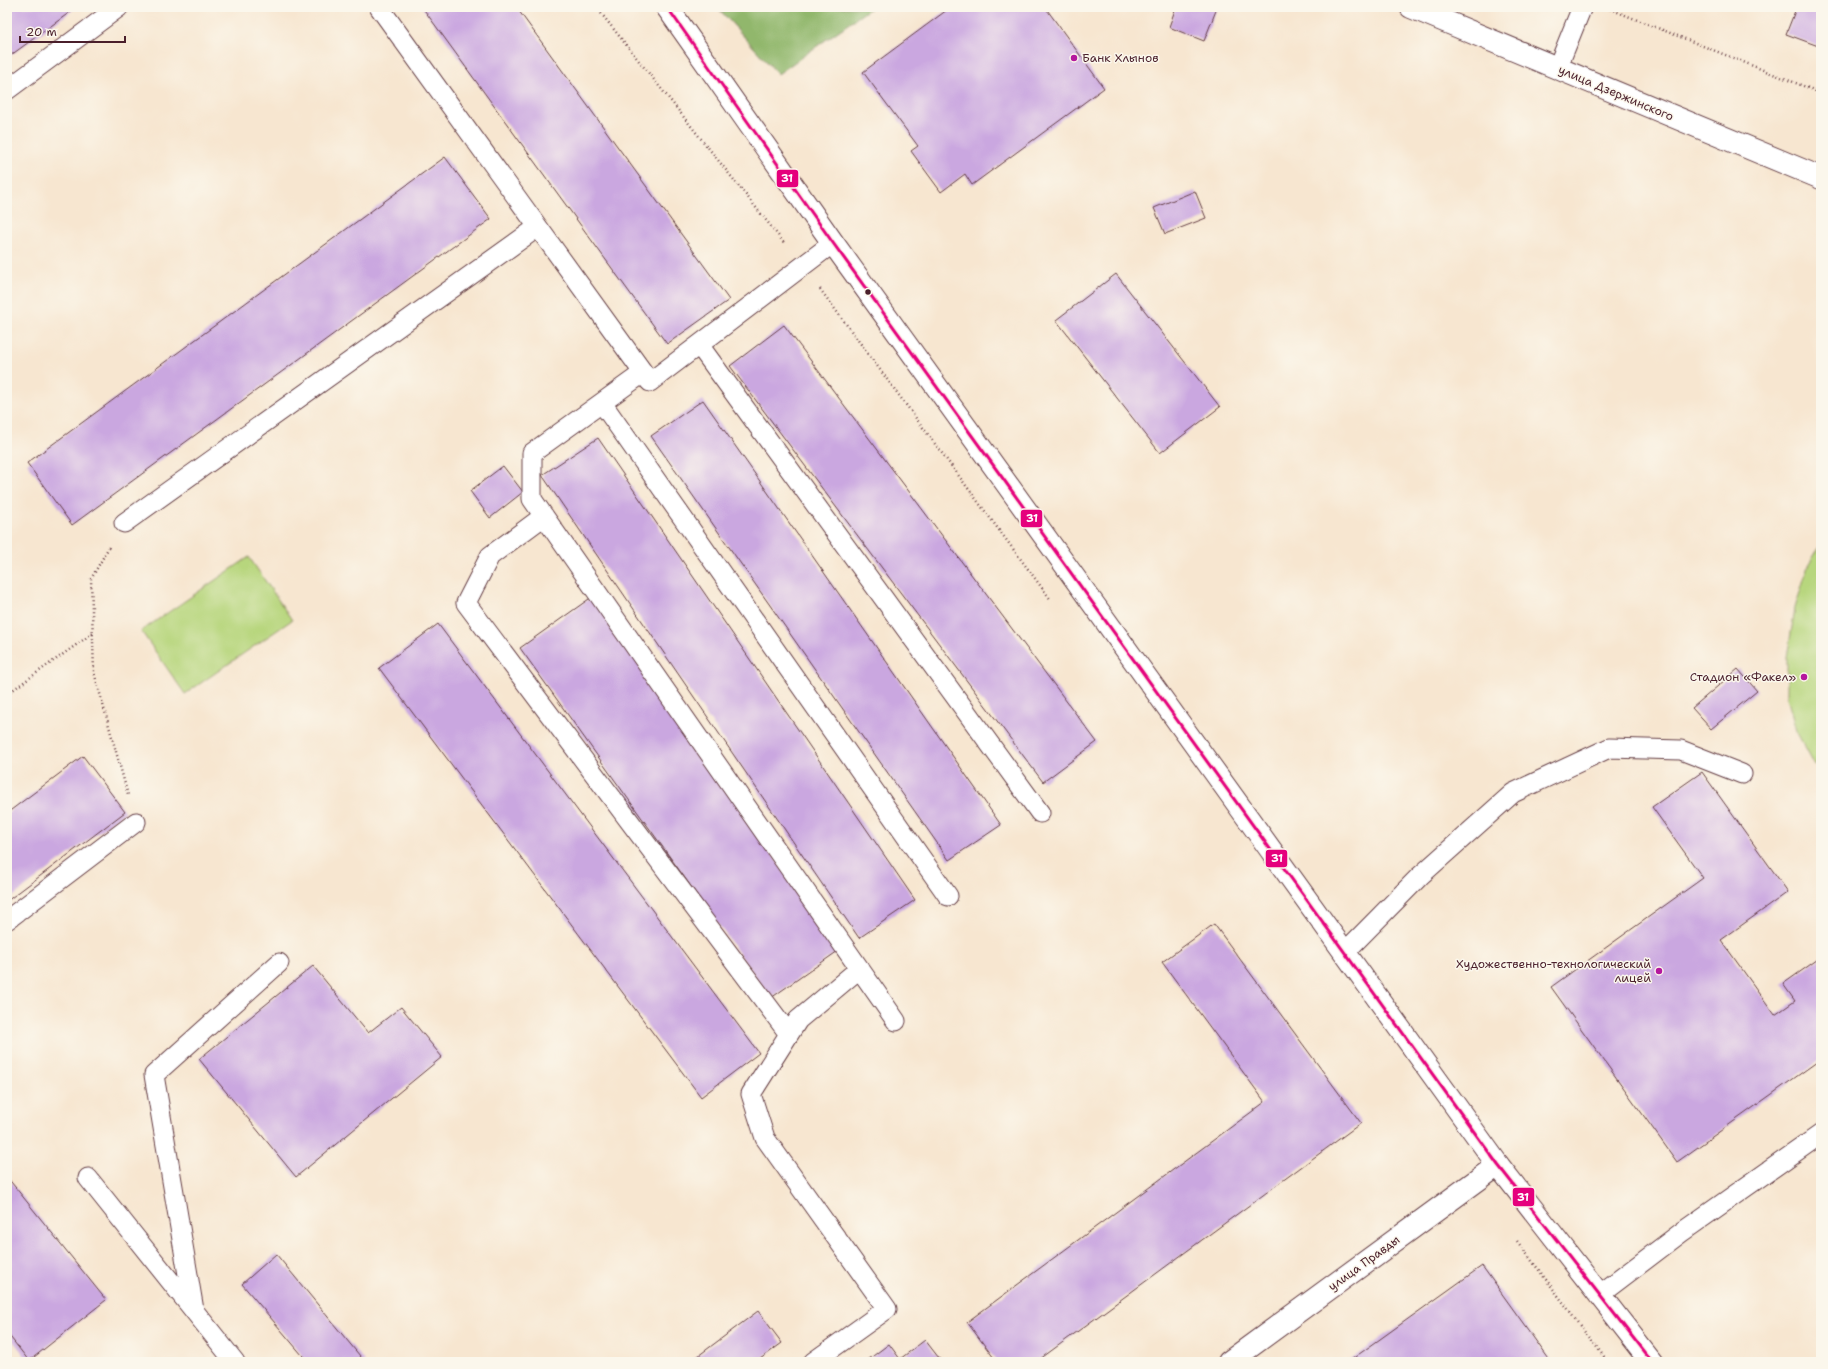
<svg xmlns="http://www.w3.org/2000/svg" width="1828" height="1369" viewBox="0 0 1828 1369" font-family="'Shantell Sans',sans-serif">
	<style>
		.green { fill: #b7d67d; stroke: #807a54 }
		.forest { fill: #91b76c; stroke: #6e6b4c }
		.building { fill: #caa7e0 }
		.lines { fill: none; stroke-linecap: round; stroke-linejoin: round }
		.lane-casing { stroke: #643d44; stroke-width: 21 }
		.street-casing { stroke: #643d44; stroke-width: 24 }
		.secondary-casing { stroke: #643d44; stroke-width: 24 }
		.primary-casing { stroke: #643d44; stroke-width: 24 }
		.path { stroke: #643d44; stroke-width: 2.5; stroke-dasharray: 1 3; stroke-linecap: butt }
		.lane { stroke: #fff; stroke-width: 19 }
		.street { stroke: #fff; stroke-width: 22 }
		.secondary { stroke: #fff; stroke-width: 22 }
		.primary { stroke: #fff; stroke-width: 22 }
		.bus-1-casing { stroke: #fbf7ec; stroke-width: 6 }
		.bus-1 { stroke: #e5007d; stroke-width: 3 }
		.poi-dot { fill: #b5179e; stroke: #fbf7ec; stroke-width: 1.5 }
		.bus-dot { fill: #4a1f2b; stroke: #fbf7ec; stroke-width: 1.5 }
		.labels { text-anchor: middle; stroke-width: 3; stroke-linejoin: round; paint-order: stroke }
		.poi-label { font-size: 12px; fill: #4a1f2b; stroke: #fbf7ec; text-anchor: end }
		.street-label { font-size: 12px; fill: #4a1f2b; stroke: #fbf7ec }
		.line-badge { stroke: #fbf7ec; stroke-width: 1.5 }
		.badge-label { font-size: 11px; text-anchor: middle; font-weight: bold; fill: #fff }
	</style>
	<rect width="100%" height="100%" fill="#fbf7ec"/>
	<filter id="ink" filterUnits="userSpaceOnUse"><feTurbulence type="fractalNoise" baseFrequency=".025" numOctaves="2"/><feDisplacementMap in="SourceGraphic" scale="8" xChannelSelector="R" yChannelSelector="G"/><feConvolveMatrix kernelMatrix="1 2 1 2 8 2 1 2 1" color-interpolation-filters="sRGB"/></filter>
	<filter id="wash" filterUnits="userSpaceOnUse"><feTurbulence type="fractalNoise" baseFrequency=".012" numOctaves="4" result="noise"/><feDisplacementMap in="SourceGraphic" scale="16" xChannelSelector="R" yChannelSelector="G"/><feGaussianBlur stdDeviation="0.9" result="paint"/><feColorMatrix in="noise" values="0 0 0 0 0 0 0 0 0 0 0 0 0 0 0 0 0 1.4 0 .05"/><feComposite in="paint" operator="in"/></filter>
	<g filter="url(#wash)">
		<rect width="100%" height="100%" fill="#f7e6d0"/>
		<path class="green" d="M1821,544V772L1815,766L1796,731L1787,697V658L1795,608L1808,566Z
			M249,557L292,620L185,694L141,631Z"/>
		<path class="forest" d="M717,7H872L778,74Z"/>
		<g id="blocks">
			<path class="building" d="M7,7H77L7,58Z
				M422,7H516L729,300L667,344Z
				M951,7H1045L1104,88L972,185L965,174L941,192L911,151L918,146L863,72Z
				M1176,7H1213L1217,8L1204,41L1169,27Z
				M1787,7H1821V47L1786,34L1795,11Z
				M445,157L491,219L72,525L27,463Z
				M1195,191L1206,218L1165,234L1154,208Z
				M1116,274L1220,407L1160,453L1056,320Z
				M784,325L1097,742L1043,782L730,366Z
				M703,400L1001,825L949,860L651,436Z
				M598,438L915,900L859,938L542,475Z
				M503,466L523,492L490,518L470,491Z
				M596,594L838,951L771,998L520,648Z
				M438,624L759,1053L701,1097L379,668Z
				M1738,669L1757,691L1711,729L1692,708Z
				M83,756L125,812L7,901V813Z
				M1702,772L1788,892L1721,940L1775,1015L1795,1001L1783,984L1821,957V1059L1677,1162L1551,987L1703,878L1652,807Z
				M1214,924L1361,1123L1036,1362H997L967,1322L1265,1102L1162,962Z
				M313,966L368,1033L401,1007L442,1057L296,1177L199,1059Z
				M7,1177L106,1300L29,1361L7,1333Z
				M276,1254L365,1362H308L242,1284Z
				M1482,1266L1551,1362H1348Z
				M758,1311L782,1343L756,1362H690Z
				M925,1340L942,1362H865L889,1344L900,1359Z"/>
		</g>
	</g>
	<g filter="url(#ink)">
		<use href="#blocks" fill-opacity="0" stroke="#643d44" stroke-width="1"/>
		<g class="lines">
			<g class="lane-casing">
				<path id="lane" d="M379,7L650,382L833,243
					M1557,69L1582,7
					M7,90L119,7
					M699,345L1040,813
					M643,373L532,453V499L896,1021
					M602,403L948,896
					M544,516L490,556L466,603L789,1034
					M124,523L538,227
					M7,920L136,822
					M1345,952L1420,876L1513,793L1609,748L1681,750L1742,774
					M88,1178L235,1362
					M1599,1295L1682,1232L1821,1134
					M194,1310L154,1075L279,963
					M813,1362L887,1309L765,1138L751,1094L798,1020L859,969"/>
			</g>
			<g class="street-casing">
				<path id="street" d="M1229,1362L1498,1165"/>
			</g>
			<g class="secondary-casing">
				<path id="secondary" d="M667,7L833,243L1498,1165L1652,1362"/>
			</g>
			<g class="primary-casing">
				<path id="primary" d="M1411,7L1821,178"/>
			</g>
			<path class="path" d="M596,7L785,244
				M1610,9L1821,93
				M820,289L1051,600
				M109,547L91,579L94,672L128,795
				M7,694L93,633
				M1517,1241L1608,1362"/>
			<use href="#lane" class="lane"/>
			<use href="#street" class="street"/>
			<use href="#secondary" class="secondary"/>
			<use href="#primary" class="primary"/>
			<g class="bus-1-casing">
				<path id="bus-1" d="M667,7L833,243L1498,1165L1652,1362"/>
			</g>
			<use href="#bus-1" class="bus-1"/>
		</g>
	</g>
	<g class="poi-dot">
		<circle cx="1074" cy="58" r="4"/>
		<circle cx="1804" cy="677" r="4"/>
		<circle cx="1659" cy="971" r="4"/>
	</g>
	<circle class="bus-dot" cx="868" cy="292" r="3.5"/>
	<g class="labels">
		<g class="poi-label">
			<text x="1082" y="62" text-anchor="start">Банк Хлынов</text>
			<text x="1796" y="681">Стадион «Факел»</text>
			<text x="1651" y="968">Художественно-технологический<tspan x="1651" dy="14">лицей</tspan></text>
		</g>
		<g class="street-label">
			<text transform="translate(1616 93) rotate(23)" y="4">улица Дзержинского</text>
			<text transform="translate(1364 1263) rotate(-36)" y="4">улица Правды</text>
		</g>
	</g>
	<g class="line-badge">
		<rect x="776" y="169" width="23" height="19" rx="4" fill="#e5007d"/>
		<rect x="1020" y="509" width="23" height="19" rx="4" fill="#e5007d"/>
		<rect x="1265" y="849" width="23" height="19" rx="4" fill="#e5007d"/>
		<rect x="1512" y="1187" width="23" height="20" rx="4" fill="#e5007d"/>
	</g>
	<g class="badge-label">
		<text x="787" y="182">31</text>
		<text x="1032" y="522">31</text>
		<text x="1277" y="862">31</text>
		<text x="1523" y="1201">31</text>
	</g>
	<rect width="1828" height="1369" fill="none" stroke="#fbf7ec" stroke-width="24"/>
	<path d="M20 36v6h105v-6" fill="none" stroke="#4a1f2b" stroke-width="2"/>
	<text x="26" y="36" font-size="12" fill="#4a1f2b" stroke="#fbf7ec" stroke-width="3" paint-order="stroke">20 m</text>
</svg>
